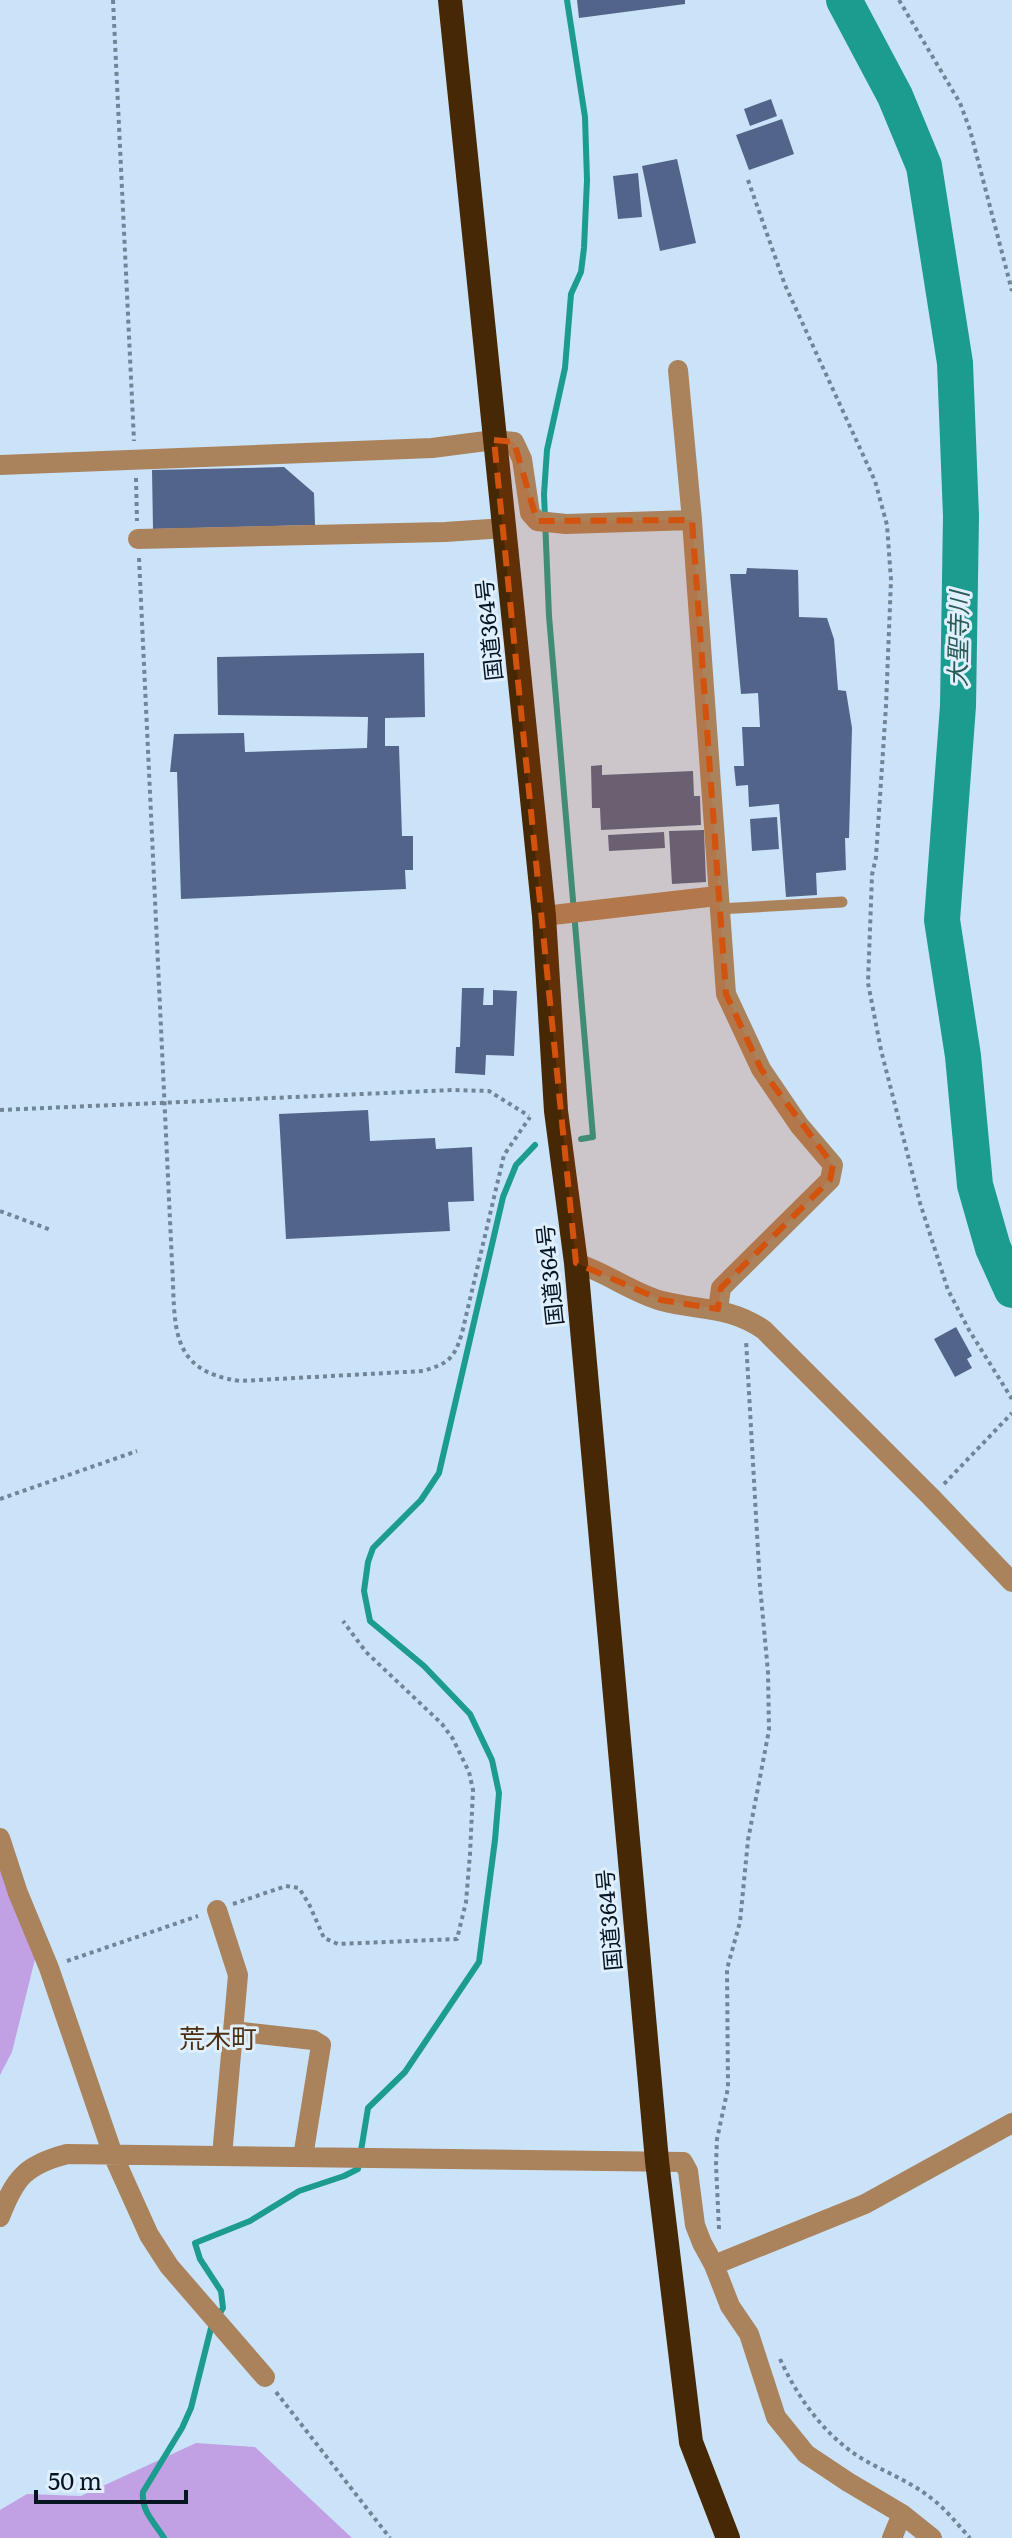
<svg xmlns="http://www.w3.org/2000/svg" width="1012" height="2538" viewBox="0 0 1012 2538" font-family="Literata,'Noto Sans JP',serif">
	<style>
		.green { fill: #c1a1e4 }
		.lines { fill: none; stroke-linecap: round; stroke-linejoin: round }
		.stream { stroke: #1c9b8f; stroke-width: 6 }
		.river { stroke: #1c9b8f; stroke-width: 36 }
		.building { fill: #52648a }
		.path { stroke: #728596; stroke-width: 4; stroke-dasharray: 4 4; stroke-linecap: butt }
		.lane { stroke: #aa825b; stroke-width: 11 }
		.street { stroke: #aa825b; stroke-width: 20 }
		.highway { stroke: #462804; stroke-width: 24 }
		.marked { fill: #d2520e; fill-opacity: 0.2; stroke: #d2520e; stroke-width: 6; stroke-dasharray: 16 10; stroke-linejoin: round }
		.labels { text-anchor: middle; stroke-width: 6; stroke-linejoin: round; paint-order: stroke }
		.street-label { font-size: 22px; fill: #071522; stroke: #dfeffd }
		.water-label { font-size: 24px; font-style: italic; fill: #295a54; stroke: #dfeffd }
		.quarter-label { font-size: 26px; fill: #4b2f10; stroke: #dfeffd }
	</style>
	<rect width="100%" height="100%" fill="#cbe3f8"/>
	<path class="green" d="M0,1862L36,1955L12,2052L0,2075Z
		M196,2443L255,2447L352,2538H0V2510L27,2494L81,2496Z"/>
	<g class="lines">
		<path class="stream" d="M567,0L585,117L587,180L584,248L581,272L571,294L565,368L547,450L544,494L549,616L593,1137L581,1139
			M164,2538C154,2522 141,2511 143,2492L182,2428L191,2408L211,2328L223,2308L221,2291L200,2259L195,2243L250,2221L299,2191L344,2176L358,2169L368,2108L405,2072L479,1962L495,1840L499,1793L492,1760L470,1714L424,1666L370,1621L364,1591L368,1562L373,1548L421,1500L439,1473L503,1197L516,1165L535,1145"/>
		<path class="river" d="M844,0L895,96L924,166L955,363L961,516L958,706L942,920L963,1056L975,1185L993,1248L1012,1290"/>
	</g>
	<path class="building" d="M577,0H685V4L579,18Z
		M771,99L777,116L750,126L744,109Z
		M782,119L794,154L749,170L736,135Z
		M677,159L696,243L660,251L642,166Z
		M638,173L642,217L618,219L613,176Z
		M284,467L314,493L315,525L153,529L152,470Z
		M747,568L798,570L799,617L827,618L834,639L838,690L846,691L852,728L849,838H845L846,870L816,873L817,895L786,897L779,804L749,807L748,785L736,786L734,766H744L742,727H760L758,693L741,694L730,574H746Z
		M424,653L425,717L385,718V746H399L402,836H413V870H405L406,889L181,899L177,772H170L174,734L244,733L245,752L367,748L368,717L218,715L217,657Z
		M602,765V775L693,771L694,796H700L701,825L601,830L600,808H592L591,766Z
		M777,817L779,849L752,851L750,819Z
		M704,830L706,882L672,884L669,831Z
		M664,832L665,848L609,851L608,835Z
		M462,988H484L483,1005H493V990L517,991L514,1056L486,1055L485,1075L455,1073L456,1047H460Z
		M368,1110L370,1141L435,1138L436,1149L472,1147L474,1201L448,1202L450,1231L286,1239L279,1114Z
		M956,1327L972,1356L967,1359L972,1368L955,1377L934,1339Z"/>
	<g class="lines">
		<path class="path" d="M113,0L134,441
			M899,0L960,103L970,130L1012,291
			M748,180L785,285L875,481L887,525L891,580L886,706L876,857L872,875L868,983L881,1050L920,1203L948,1290L969,1330L1012,1399
			M136,478L137,521
			M139,558L172,1263C176,1323 166,1371 240,1381L423,1371C449,1363 454,1359 462,1333L504,1155L530,1117
			M0,1110L453,1090L489,1091L529,1116
			M0,1211L51,1230
			M944,1484L1012,1413
			M0,1499L137,1451
			M233,1904L286,1886L299,1888L309,1904L324,1938L338,1944L457,1939L466,1902L470,1854L473,1790L469,1772L453,1739L442,1724L366,1652L343,1621
			M67,1961L198,1916
			M719,2229L716,2165L717,2139L728,2088L727,1969L740,1922L748,1840L769,1730L768,1672L760,1586L746,1340
			M780,2359C798,2398 824,2435 861,2458C884,2472 910,2481 931,2498C946,2509 957,2524 970,2538
			M276,2392L390,2538"/>
		<path class="lane" d="M718,909L842,902"/>
		<path class="street" d="M678,370L692,520L726,994L761,1069L799,1125L833,1165L830,1180L721,1288L718,1309
			M0,465L432,448L494,440L514,442L522,459L530,513L537,521L566,524L692,520
			M138,539L445,532L505,528
			M544,916L717,896
			M576,1263C606,1272 632,1293 662,1301C701,1311 729,1306 764,1330L931,1497L1012,1582
			M0,1838L18,1893L49,1968L113,2155L149,2235L169,2266L265,2377
			M217,1910L238,1975L222,2156
			M233,2031L313,2040L321,2045L303,2157
			M0,2217C15,2178 25,2165 67,2154L683,2162L688,2171L695,2225L702,2243L714,2265L730,2306L749,2334L776,2417L806,2454L848,2482L902,2514L932,2538
			M714,2265L865,2204L1012,2123
			M892,2538L902,2514"/>
		<path class="highway" d="M450,0L544,916L556,1111L576,1263L657,2161L691,2442L728,2538"/>
	</g>
	<path class="marked" d="M494,440L514,442L537,521L692,520L726,994L761,1069L833,1165L830,1180L721,1288L718,1309L661,1300L576,1263Z"/>
	<g class="labels">
		<g class="street-label">
			<text transform="translate(489 630) rotate(-96)" y="8">国道364号</text>
			<text transform="translate(550 1275) rotate(-96)" y="8">国道364号</text>
			<text transform="translate(609 1920) rotate(-95)" y="8">国道364号</text>
		</g>
		<g class="water-label">
			<text transform="translate(959 639) rotate(-89)" y="8">大聖寺川</text>
		</g>
		<g class="quarter-label">
			<text x="218" y="2048">荒木町</text>
		</g>
	</g>
	<path d="M36 2490v12h150v-12" fill="none" stroke="#071522" stroke-width="4"/>
	<text x="48" y="2490" font-size="24" fill="#071522" stroke="#dfeffd" stroke-width="6" paint-order="stroke">50 m</text>
</svg>
